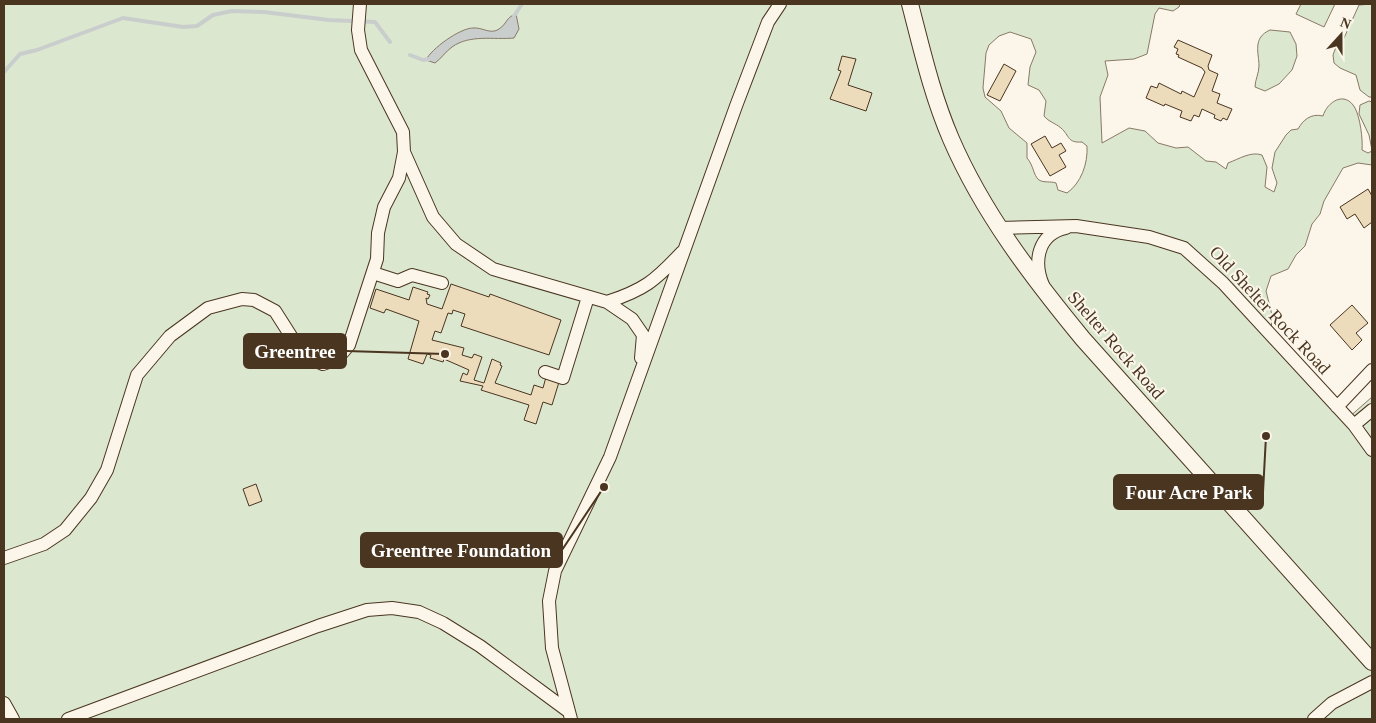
<svg xmlns="http://www.w3.org/2000/svg" width="1376" height="723" viewBox="0 0 1376 723" font-family="Georgia,serif">
	<style>
		.green { fill: #dce7d0; stroke: #887966; fill-rule: evenodd }
		.water { fill: #c9cecd; stroke: #887966 }
		.lines { fill: none; stroke-linecap: round; stroke-linejoin: round }
		.stream { stroke: #c9cecd; stroke-width: 4 }
		.building { fill: #ecdcbc; stroke: #4a3520 }
		.minor-casing { stroke: #4a3520; stroke-width: 14 }
		.major-casing { stroke: #4a3520; stroke-width: 18 }
		.minor { stroke: #fbf6e9; stroke-width: 12 }
		.major { stroke: #fbf6e9; stroke-width: 16 }
		.labels { text-anchor: middle; stroke-width: 4; stroke-linejoin: round; paint-order: stroke }
		.street-label { font-size: 18px; fill: #4a3520; stroke: #fbf6e9 }
		.leader { fill: none; stroke: #4a3520; stroke-width: 2 }
		.callout-dot { fill: #4a3520; stroke: #fbf6e9; stroke-width: 2 }
		.callout { fill: #4a3520; stroke: #4a3520; stroke-width: 2 }
		.callout-label { font-size: 19px; text-anchor: middle; font-weight: bold; fill: #fff }
	</style>
	<rect width="100%" height="100%" fill="#fbf6e9"/>
	<path class="green" d="M4,4H1180L1179,7L1173,11L1159,8L1155,14L1147,54L1134,59L1105,61L1108,75L1100,97L1102,143L1129,128L1145,131L1158,143L1176,148L1188,147L1206,161L1216,162L1226,169L1228,163C1239,159 1251,151 1262,155L1267,167L1265,187L1274,192L1277,183L1272,168L1275,152L1286,135L1291,130L1298,129C1303,120 1311,113 1323,116C1327,102 1345,90 1355,108C1360,117 1363,139 1362,150L1368,153L1372,151V165L1358,163L1343,168L1324,201L1320,214L1312,224L1305,246L1296,255L1288,269L1271,276L1266,291L1272,315L1271,335L1348,418L1372,397V719H4ZM1010,32L1031,39L1036,52L1030,67L1028,85L1039,90L1046,101L1044,116C1049,122 1055,123 1061,128C1070,136 1067,143 1082,142L1087,146C1088,164 1081,183 1067,193L1058,190L1056,183C1050,181 1044,183 1039,180C1033,175 1034,166 1027,158V143L1009,128L1001,111L985,97L983,88L986,53L989,45L999,36Z
		M1301,4H1335L1324,27L1296,14Z
		M1372,4V97H1369L1360,90L1356,75L1340,68L1334,63L1333,55L1336,47L1344,38L1359,5Z
		M1270,30L1290,32L1296,44L1297,56L1292,70L1279,84L1265,91L1255,87C1255,80 1259,73 1259,66C1259,53 1252,38 1270,30Z
		M1369,101L1372,102V150L1369,135L1359,114L1360,105Z"/>
	<path class="water" d="M516,14L519,29L514,38C494,40 470,34 452,47C445,52 442,58 435,63L426,60C431,49 460,28 473,28C482,27 491,35 499,29C507,24 506,17 516,14Z"/>
	<g class="lines">
		<path class="stream" d="M514,16L522,4
			M410,55L423,60L430,59
			M4,72L20,54L37,50L123,18L183,27L197,26L213,15L232,11L264,12L329,20L375,22L390,42"/>
	</g>
	<path class="building" d="M1178,40L1212,55L1208,66L1209,70L1218,74L1212,91L1220,94L1217,103L1232,109L1227,120L1223,118L1221,121L1214,118L1215,115L1202,109L1199,117L1194,115L1191,121L1180,117L1182,111L1165,104L1164,106L1146,98L1151,86L1157,88L1159,83L1181,94L1182,91L1194,97L1205,72L1202,68L1178,57L1179,55L1176,54L1178,49L1174,47Z
		M842,56L856,59L848,85L872,93L866,111L830,99L841,71L838,70Z
		M1004,64L1016,71L1000,101L987,95Z
		M1045,136L1052,148L1061,143L1066,151L1059,155L1066,167L1050,176L1031,144Z
		M1368,189L1372,196V222L1364,228L1355,214L1347,219L1340,207Z
		M451,284L489,297L490,294L561,320L549,355L461,326L465,314L453,310L452,314L448,313L441,333L435,331L432,340L464,348L462,355L472,358L474,354L482,357L474,380L484,383L492,359L501,363L500,365L502,366L495,383L531,395L534,385L543,388L546,377L559,382L552,405L543,402L536,424L524,420L529,405L481,390L483,386L460,381L463,373L467,375L469,370L444,359L443,362L430,358L431,355L427,354L423,364L408,359L419,321L386,309L384,313L370,308L376,289L409,300L413,287L428,292L427,294L430,295L428,299L426,298L427,304L442,309Z
		M1352,305L1368,323L1356,333L1362,340L1352,350L1330,325Z
		M256,484L262,501L249,506L243,489Z"/>
	<g class="lines">
		<g class="minor-casing">
			<path id="minor" d="M404,152L433,217L456,244L493,269L607,302L632,319L643,335L641,358
				M999,228L1076,226L1149,237L1184,248L1223,283L1354,425L1372,450
				M373,273L398,281L412,275L442,283
				M1043,285C1033,261 1038,234 1066,228
				M607,302C644,290 655,281 682,252
				M545,372L563,378L588,297
				M1337,407L1372,370
				M1354,425L1372,410
				M4,558L44,544L65,530L91,498L107,470L137,375L170,336L208,308L242,299L254,300L275,311L303,355L323,364L337,359L349,345L377,259L378,233L384,207L399,178L404,152L403,132L361,50L358,30L360,4
				M4,703L13,719
				M68,719L318,626L367,610L392,608L419,612L443,623L480,646L568,711
				M571,719L552,648L549,601L555,571L610,457L736,106L768,22L780,4
				M1314,719L1332,703L1372,682"/>
		</g>
		<g class="major-casing">
			<path id="major" d="M910,4C922,50 932,95 951,139C983,213 1032,277 1083,339L1372,662"/>
		</g>
		<use href="#minor" class="minor"/>
		<use href="#major" class="major"/>
	</g>
	<g class="labels">
		<g class="street-label">
			<text transform="translate(1270 310) rotate(47)" y="6">Old Shelter Rock Road</text>
			<text transform="translate(1116 345) rotate(49)" y="6">Shelter Rock Road</text>
		</g>
	</g>
	<path class="leader" d="M445 354L346 351M1266 436L1263 492M604 487L562 550"/>
	<g class="callout-dot">
		<circle cx="445" cy="354" r="5"/>
		<circle cx="1266" cy="436" r="5"/>
		<circle cx="604" cy="487" r="5"/>
	</g>
	<g class="callout">
		<rect x="244" y="334" width="102" height="34" rx="5"/>
		<rect x="1114" y="475" width="149" height="34" rx="5"/>
		<rect x="361" y="533" width="201" height="34" rx="5"/>
	</g>
	<g class="callout-label">
		<text x="295" y="358">Greentree</text>
		<text x="1189" y="499">Four Acre Park</text>
		<text x="461" y="557">Greentree Foundation</text>
	</g>
	<rect width="1376" height="723" fill="none" stroke="#4a3520" stroke-width="10"/>
	<g transform="translate(1341 35) rotate(21)" stroke="#fbf6e9" stroke-width="4" paint-order="stroke">
	<path d="M0-4L9 19L0 12L-9 19Z" fill="#4a3520"/>
	<text y="-8" font-size="14" font-weight="bold" text-anchor="middle" fill="#4a3520">N</text>
	</g>
</svg>
